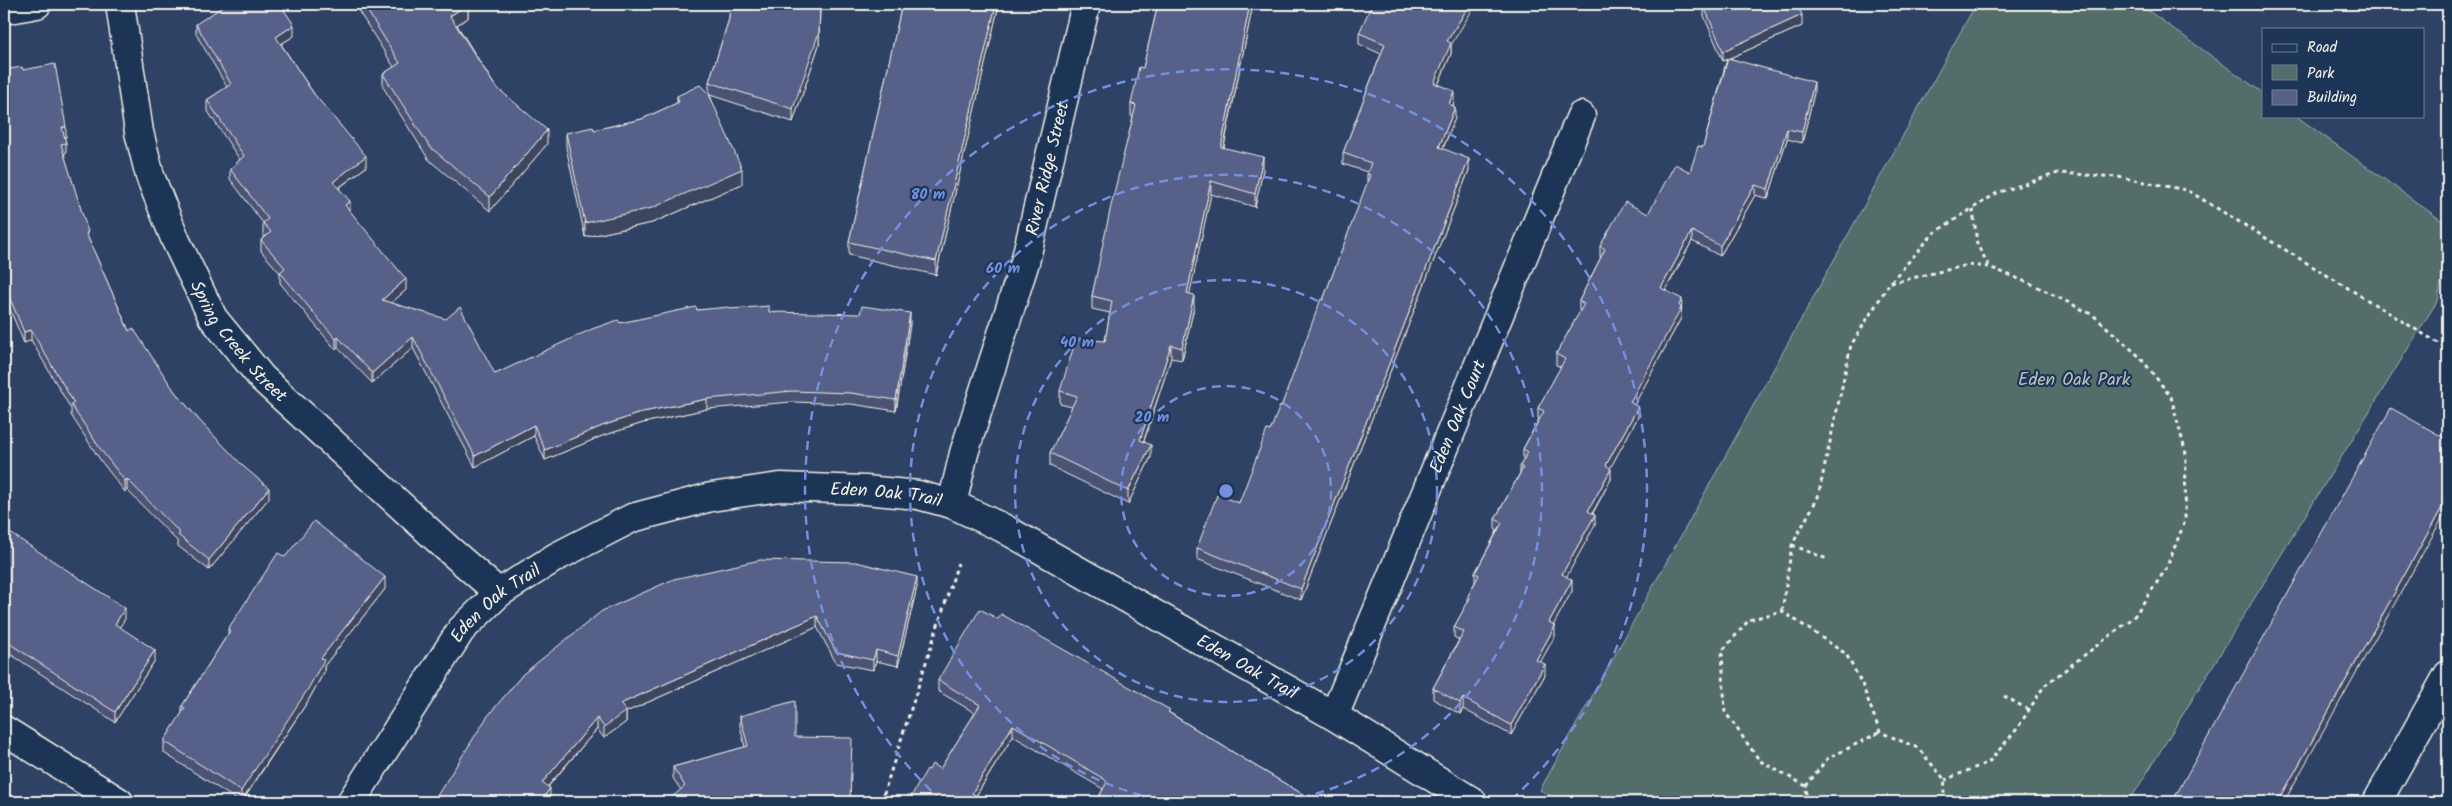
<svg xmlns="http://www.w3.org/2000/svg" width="2452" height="806" viewBox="0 0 2452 806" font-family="Kalam,sans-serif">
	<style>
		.green { fill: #526d6b; stroke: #a3afaa }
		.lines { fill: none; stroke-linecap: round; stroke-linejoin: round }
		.minor-casing { stroke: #f4f1e8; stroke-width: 31 }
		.path { stroke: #f4f1e8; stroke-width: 3; stroke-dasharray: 4 4; stroke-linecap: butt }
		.minor { stroke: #1d3557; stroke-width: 28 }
		.wall { fill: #4b5375; stroke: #f4f1e8 }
		.shaded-wall { fill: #3d445f; stroke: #f4f1e8 }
		.building { fill: #576188; stroke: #f4f1e8 }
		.ring { fill: none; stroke: #738fde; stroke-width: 2.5; stroke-dasharray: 9 6 }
		.labels { text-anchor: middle; stroke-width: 4.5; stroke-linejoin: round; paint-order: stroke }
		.street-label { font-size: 18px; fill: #f4f1e8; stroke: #1d3557 }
		.park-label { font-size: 18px; fill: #bbc3bc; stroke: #1d3557 }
		.centre { fill: #738fde; stroke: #1d3557; stroke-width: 2.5 }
		.ring-label { font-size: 15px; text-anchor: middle; font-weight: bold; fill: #738fde; stroke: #1d3557; stroke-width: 4.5; stroke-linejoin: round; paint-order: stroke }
	</style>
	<rect width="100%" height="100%" fill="#2e4266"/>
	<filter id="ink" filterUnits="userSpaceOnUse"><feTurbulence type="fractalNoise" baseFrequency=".02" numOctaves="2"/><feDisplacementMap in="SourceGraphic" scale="10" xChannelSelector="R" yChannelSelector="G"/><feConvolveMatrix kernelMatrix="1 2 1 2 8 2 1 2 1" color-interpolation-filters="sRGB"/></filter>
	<g filter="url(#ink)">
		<path class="green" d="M1976,4H2139L2263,93V116H2296L2448,225V240L2438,300L2129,802H1562L1540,790Z"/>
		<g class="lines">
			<g class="minor-casing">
				<g id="minor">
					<path id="s1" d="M120,4L139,132L150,176L176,241L213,318L262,378L447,548L499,593"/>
					<path d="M4,10L37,4"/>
					<path id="s2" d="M952,504L964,453L1025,262L1086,4"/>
					<path id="s3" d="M1334,716L1581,116"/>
					<path d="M4,730L119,802"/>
					<path id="s4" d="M351,802L461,630L499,593L556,557L632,518L711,497L780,487L865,490L918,495L952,504L1003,528L1334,716L1473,802"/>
					<path d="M2377,802L2448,675"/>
				</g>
			</g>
			<path class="path" d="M1973,209L1977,244L1989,266
				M1891,283L1968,265L1989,267L2034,285L2093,315L2140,357L2171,397L2186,454L2185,521L2166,569L2133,618L2044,686L2017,729L1989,762L1945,780
				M1792,545L1827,559
				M1782,611L1792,545L1818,497L1851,345L1889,284L1934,233L1997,193L2058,173L2118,177L2187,190L2448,349
				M2004,696L2029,710
				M1806,786L1760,761L1725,712L1722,651L1749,620L1782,611L1846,654L1862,684L1880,732L1918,748L1945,780L1943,802
				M881,802L958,563
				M1807,802L1806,786L1827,759L1880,732"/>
			<use href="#minor" class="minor"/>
		</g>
		<path class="wall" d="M354,4H468V18L457,25L495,86L547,144L490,211L429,160L383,87V74L394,67Z
			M730,4H820L819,45L793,122L710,95L742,184L652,223L585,237L566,147V133L594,130L642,119L677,103V96L709,93V82L729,19Z
			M902,4H999L936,275L849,255V242Z
			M1158,4H1257L1256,10L1252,9L1224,147L1263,170L1255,207L1211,194L1189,294L1194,307L1182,360L1171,358L1144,441L1151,457L1128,504L1050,466V453L1072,407L1060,404V391L1105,341L1110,313L1092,309V296L1133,117L1131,116V104L1143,68Z
			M1704,6L1802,26L1730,58L1814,93L1802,143L1787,139L1768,199L1755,195L1720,256L1692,241L1666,290L1682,309L1681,311V318L1634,405L1638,417L1610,468L1611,479L1593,513L1595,525L1566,577L1572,591L1553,625L1555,636L1540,662L1545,675L1511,735L1463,709L1460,714L1433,699V688L1459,640L1454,637V627L1468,602V596L1475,582V573L1497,531L1495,529V519L1520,473V466L1523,460V449L1539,419L1538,418V408L1561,367L1556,365V354L1580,312L1579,311V301L1601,257H1600V246L1648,214L1690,172L1703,147L1727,59L1723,61L1704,16Z
			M196,24L294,36L281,44L314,94L366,167L339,188L350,211L406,290L391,303L495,374L620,323L697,310L730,309L910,324L896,411L851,404L792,402L707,409L643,423L602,436L545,460L534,436L475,467L413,348L372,383L338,348L336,350L280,283V273L261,251V240L265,237L263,234V223L230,179V169L240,160L207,110V100L227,87L196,34Z
			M1359,33L1451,45V54L1438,85L1454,102L1453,106L1455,118L1443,149L1469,170L1301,600L1197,559V548L1239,503L1281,407L1323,300L1367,185V172L1343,164V153L1381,54L1359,44Z
			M4,70H23L66,137H64L66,143V153L64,154L88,238L129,331L175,392L199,420L269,498L209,570L178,546V542L127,490L125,492L101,461L71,415V409L31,340L24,343L4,295V274L5,273L4,268Z
			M4,513L10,528L7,531L125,619L119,627L155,660L115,722L4,650Z
			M285,557L385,589L324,666V672L308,701L242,802H240L164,753V741L182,714V706L228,634V629Z
			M917,587L898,666L876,661L873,670L836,663L817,627L626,712V722L604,738L597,729L548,787L550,798L548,802H433L523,674Z
			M998,619L1170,713L1252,764L1316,802H1100V795L1103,789L1013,736L976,796L929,770L940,769L975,713L938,691V680Z
			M740,716L795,737L681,790L673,778V767L745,747L740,726Z"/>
		<path class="shaded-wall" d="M468,4V18L450,29V16Z
			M820,4L819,45L793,122V109Z
			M996,4H999L936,275V261Z
			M1250,4H1252V9L1221,159V147Z
			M1470,4H1476L1451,45V54L1434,94V83L1447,41Z
			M1802,15V26L1723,61V51Z
			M294,25V36L276,47V37Z
			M1814,82V93L1802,143V132Z
			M1454,91V102L1449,115V104Z
			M1455,107V118L1439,158V147Z
			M62,127H66V137L62,138Z
			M1787,129V139L1768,199V189Z
			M547,130V144L490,211V197Z
			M366,156V167L333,192V182Z
			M1263,157V170L1255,207V194Z
			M1469,159V170L1301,600V589Z
			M742,169V184L652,223L585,237V223Z
			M1211,181V194L1187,306V293Z
			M1755,185V195L1720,256V246Z
			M350,201V212L345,205Z
			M1692,231V241L1661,298V288Z
			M406,279V290L382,311V300Z
			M1194,295V307L1182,360V348Z
			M1682,299L1681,318L1630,413V402Z
			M910,313V324L896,411V400Z
			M31,330V340L24,343V332Z
			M338,337V348L336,350V339Z
			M413,337V348L372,383V373Z
			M1171,345V358L1140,452V440Z
			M707,399V409L643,423L602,436L545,460V450L602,426L643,412Z
			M1638,407V417L1606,476V465Z
			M534,425V436L475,467V456Z
			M1151,445V457L1128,504V491Z
			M1611,469V479L1588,521V511Z
			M127,479V490L125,492V481Z
			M269,488V498L209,570V560Z
			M2448,497V508L2284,802H2278Z
			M1595,515V525L1562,585V574Z
			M10,517V528L4,537V526Z
			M385,577V589L324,666V672L308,701L241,802V791L321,658Z
			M917,577V587L898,666V656Z
			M1572,580V591L1549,633V622Z
			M125,608V619L115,634V624Z
			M817,616V627L626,712V722L604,738V727L620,704Z
			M1555,626V636L1536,670V660Z
			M155,650V660L115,722V712Z
			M876,650V661L873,670V660Z
			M1545,664V675L1511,735V725Z
			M1463,698V709L1460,714V703Z
			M597,718V729L542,793V783Z
			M1013,725V736L972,802V793Z
			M550,788V798L548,802H541Z"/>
		<path class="building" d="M227,4H280L294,25L276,37L314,94L366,156L333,182L350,201L345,205L406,279L382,300L446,319L460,307L495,374L592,329L618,320L620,323L696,307L697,310L729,307L730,309L769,306V312L860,314L862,306L910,313L896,400L851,393L792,391L707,399L643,412L602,426L545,450L534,425L475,456L413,337L372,373L338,337L336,339L317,317L280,272L285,268L261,240L271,232L263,223L268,219L230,169L244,156L207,100L231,84L196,24Z
			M363,4H468L450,16L495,86L547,130L490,197L429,146L383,74L400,63Z
			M730,4H820L819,32L793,109L709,82L729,19Z
			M902,4H996L936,261L849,242Z
			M1158,4H1250L1221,147L1263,157L1255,194L1211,181L1187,293L1194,295L1182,348L1171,345L1140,440L1151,445L1128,491L1050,453L1077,396L1060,391L1076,339L1105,341L1112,301L1092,296L1112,201L1136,105L1131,104L1139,67L1143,68Z
			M1372,4H1470L1447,41L1451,43L1434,83L1454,91L1449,104L1455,107L1439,147L1469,159L1301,589L1197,548L1217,495L1239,503L1267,430L1270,431L1280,406L1281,407L1321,299L1323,300L1370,175L1367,174L1371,163L1343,153L1385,44L1359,33Z
			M1709,4H1797L1802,15L1723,51L1704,6Z
			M1728,58L1814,82L1802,132L1787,129L1768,189L1755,185L1720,246L1692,231L1661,288L1682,299L1679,305L1681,308L1630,402L1638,407L1606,465L1611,469L1588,511L1595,515L1562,574L1572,580L1549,622L1555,626L1536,660L1545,664L1511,725L1463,698L1460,703L1433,688L1464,632L1454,627L1470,598L1468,596L1479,575L1475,573L1502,523L1495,519L1523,468L1520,466L1528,452L1523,449L1544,411L1538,408L1565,359L1556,354L1584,304L1579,301L1605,249L1600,246L1625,202L1648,214L1675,164L1690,172L1698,146L1703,147Z
			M55,64L66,127H62L66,143L61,144L88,232L86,233L129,331L133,328L175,392L199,420L244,467L269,488L209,560L178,535L180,533L127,479L125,481L101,450L71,405L74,403L31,330L24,332L4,284V274L8,272L4,258V70L22,67L23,70Z
			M700,85L709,94L742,169L652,208L585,223L566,133L593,127L594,130L642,119L679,102L677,96Z
			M2391,408L2448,440V497L2278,802H2172Z
			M4,513L10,517L4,526Z
			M314,521L385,577L321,658L324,660L308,689L241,791L164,741L185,708L182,706L230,631L228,629L278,553L285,557Z
			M4,529L125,608L115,624L155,650L115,712L4,640Z
			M760,560L856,562L917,577L898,656L876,650L873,660L836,652L817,616L620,704L626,711L604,727L597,718L542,783L550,788L541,802H433L487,717L523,674L602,611L674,579Z
			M980,609L998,619L1001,614L1170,710L1168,712L1252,764L1316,802H1113L1100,795L1107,782L1104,779L1013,725L972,793L987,802H908L927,769L929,770L932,764L940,769L980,705L938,680Z
			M795,701V737L852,738L850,802H666L685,786L673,767L748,746L740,716Z"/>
	</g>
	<g class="ring">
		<circle cx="1226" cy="491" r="105"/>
		<circle cx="1226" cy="491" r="211"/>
		<path d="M1171 802A316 316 0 1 1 1281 802"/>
		<path d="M942 801A421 421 0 1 1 1510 801"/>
	</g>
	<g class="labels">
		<g class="street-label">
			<text dy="6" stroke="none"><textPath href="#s2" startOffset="349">River Ridge Street</textPath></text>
			<text dy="6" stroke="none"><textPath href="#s1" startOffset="364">Spring Creek Street</textPath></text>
			<text dy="6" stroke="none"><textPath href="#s3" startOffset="324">Eden Oak Court</textPath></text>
			<text dy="6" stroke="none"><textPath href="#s4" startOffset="668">Eden Oak Trail</textPath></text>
			<text dy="6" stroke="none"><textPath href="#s4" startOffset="248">Eden Oak Trail</textPath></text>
			<text dy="6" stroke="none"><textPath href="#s4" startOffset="1072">Eden Oak Trail</textPath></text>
		</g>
		<g class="park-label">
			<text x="2074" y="385">Eden Oak Park</text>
		</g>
	</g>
	<circle cx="1226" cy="491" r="8" class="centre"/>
	<g class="ring-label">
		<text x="928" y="199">80 m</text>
		<text x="1003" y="273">60 m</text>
		<text x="1077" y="347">40 m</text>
		<text x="1152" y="422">20 m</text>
	</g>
	<rect width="2452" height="806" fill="none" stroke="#1d3557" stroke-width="20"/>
	<rect x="10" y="10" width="2432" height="786" fill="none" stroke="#f4f1e8" stroke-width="2" filter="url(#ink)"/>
	<rect x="2262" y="28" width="162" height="90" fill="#1d3557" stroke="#738091"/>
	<rect x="2272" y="44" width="25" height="8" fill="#1d3557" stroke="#738091"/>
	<text x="2307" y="52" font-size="15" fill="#f4f1e8">Road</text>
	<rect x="2272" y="65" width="25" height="15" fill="#526d6b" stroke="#738091"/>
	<text x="2307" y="78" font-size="15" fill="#f4f1e8">Park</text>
	<rect x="2272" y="90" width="25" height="15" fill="#576188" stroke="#738091"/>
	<text x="2307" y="102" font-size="15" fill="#f4f1e8">Building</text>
</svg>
